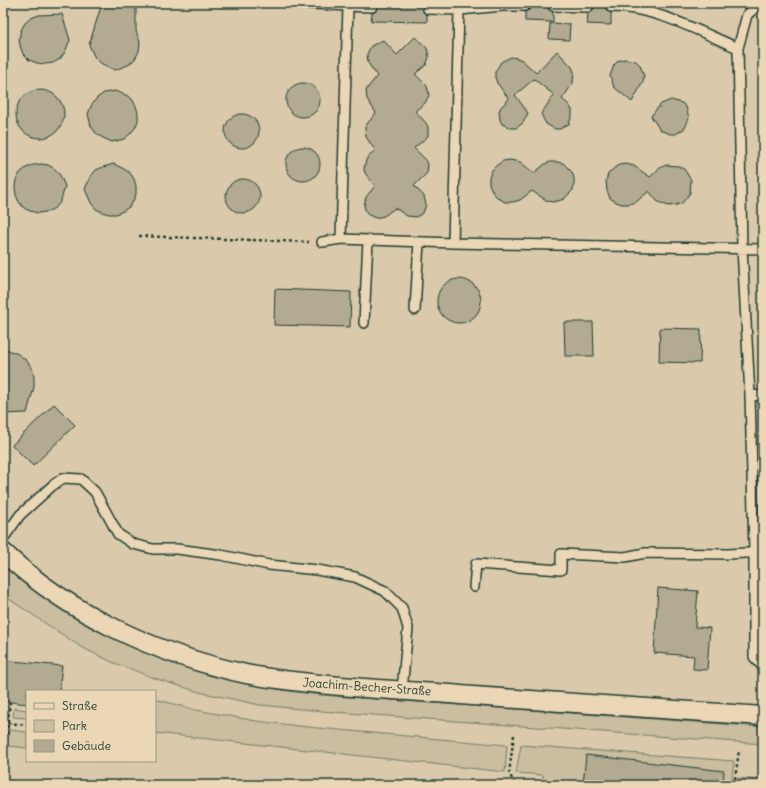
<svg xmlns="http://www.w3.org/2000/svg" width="766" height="788" viewBox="0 0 766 788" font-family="Delius,sans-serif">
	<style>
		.built { fill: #dac9aa; fill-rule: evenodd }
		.green { fill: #cabda0; stroke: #747d6a }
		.building { fill: #b2ab91; stroke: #1f3d34 }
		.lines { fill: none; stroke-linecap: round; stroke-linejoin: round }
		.lane-casing { stroke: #1f3d34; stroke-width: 12 }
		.street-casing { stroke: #1f3d34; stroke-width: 21 }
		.path { stroke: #1f3d34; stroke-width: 2.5; stroke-dasharray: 3 3; stroke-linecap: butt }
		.lane { stroke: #ebd6b5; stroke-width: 9 }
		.street { stroke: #ebd6b5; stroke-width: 18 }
		.labels { text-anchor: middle; stroke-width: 3; stroke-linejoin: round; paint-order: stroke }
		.street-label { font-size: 12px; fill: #1f3d34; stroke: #ebd6b5 }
	</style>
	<rect width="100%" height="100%" fill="#ebd6b5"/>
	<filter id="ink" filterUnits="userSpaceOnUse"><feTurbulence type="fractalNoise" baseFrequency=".025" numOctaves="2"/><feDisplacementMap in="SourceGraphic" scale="8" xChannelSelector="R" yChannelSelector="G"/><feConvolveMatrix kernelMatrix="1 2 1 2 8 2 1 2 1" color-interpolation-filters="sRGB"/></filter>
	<g filter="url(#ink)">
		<path class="built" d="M3,3H763V785H3ZM27,691H155V761H27Z"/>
		<path class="green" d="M3,564C17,577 33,588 49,599C130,654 222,685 320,695L763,727V744L321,711L260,705L199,692L157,679L112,662L81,647L3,595Z
			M155,699L196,710L256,721L317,728L507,745L505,772L155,733Z
			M14,708L27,710V718L13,717Z
			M9,730L27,732V748L7,746Z
			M521,745L734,761L731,785H542L543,775L516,773Z
			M763,763V785H737L738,778L760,780Z"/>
		<path class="building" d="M102,3H136V31L140,42L139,51L135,59L128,65L115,70L102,64L95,58L89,45Z
			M376,3H428L423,6L422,9L425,14L427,15V22L371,21L372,13L375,12L378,8Z
			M530,3H548V9L553,12V22L525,21V12L530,9Z
			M592,3H607L606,9L611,13V25L587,24L588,13L591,12L594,8Z
			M62,14L70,40L65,52L60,59L53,63L45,64L37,63L29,60L23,54L20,46L19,38L21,30L25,23L31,18L39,15Z
			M550,23L570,24L569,40L549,39Z
			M415,37L427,48L429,57L426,65L415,74L427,86L429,95L425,103L415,111L426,123L428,127V136L425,139L414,148L426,160L428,164L427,173L414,186L424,196L426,205L423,213L416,217L407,216L395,208L384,216L375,218L367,214L364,206L366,197L375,186L365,173L364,169L366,160L375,150L366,137L365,128L367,124L376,113L367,99L366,90L377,76L368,63L367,54L371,46L383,40L397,55Z
			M557,51L572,67L574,72L573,83L562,99L569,105L572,110V115L569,124L560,129H555L546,124L541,114L554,95L534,79L515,95L528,113L523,123L516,128H511L502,124L500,120L499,111L501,107L509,99L497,83L495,77V72L501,62L511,57L517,58L522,60L536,73Z
			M624,59L636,61L640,65L644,76L643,82L632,102L614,87L610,76L614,65L618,61Z
			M286 100a17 17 0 1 1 34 0a17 17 0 1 1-34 0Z
			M16 114a24 24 0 1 1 48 0a24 24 0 1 1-48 0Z
			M115,91L126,95L132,99L136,106L138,113V121L135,128L130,134L124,139L112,142L101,137L95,132L91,126L88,114L92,104L97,98L104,93Z
			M671,100L682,103L686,107L689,118L685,128L676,134H670L660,130L651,116L661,104Z
			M225 131a17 17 0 1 1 34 0a17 17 0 1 1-34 0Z
			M286 164a17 17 0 1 1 34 0a17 17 0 1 1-34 0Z
			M510,160L520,162L534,173L545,164L550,162H557L563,163L572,172L574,178V184L573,190L564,199L558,201L552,202L546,200L532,191L520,200L513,202H505L498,198L493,193L489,184V177L492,170L497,165L503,161Z
			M41,164L48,165L55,169L60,175L65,186L62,197L59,204L53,209L46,212L38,213L30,211L24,208L19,202L16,195L15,187L16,180L20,173L26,168L33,165Z
			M114,164L124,169L130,173L134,179L136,186V194L133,201L129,207L123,211L116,214H109L102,212L96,209L91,203L85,189L91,176L96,170L103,167Z
			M626,164L634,166L650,177L660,168L666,165L678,166L684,169L691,180L690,193L682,203L676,205L669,206L663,204L657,201L649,191L636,202L629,204H622L616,202L610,198L607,191L606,181L608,174L613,169L619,165Z
			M226 196a17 17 0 1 1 34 0a17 17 0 1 1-34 0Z
			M437 301a22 22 0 1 1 44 0a22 22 0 1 1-44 0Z
			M275,289L351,292L350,327L274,325Z
			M564,322H593L594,356H565Z
			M660,328L701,329L700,363L659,362Z
			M3,348L18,354L26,360L32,368L34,377V387L27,413L3,414Z
			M54,404L75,425L33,466L12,445Z
			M658,588L698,591L695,627L710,628L707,670L693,669L694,656L654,653Z
			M3,660L62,666L59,691H27V704L3,701Z
			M586,755L724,771L723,785H583Z"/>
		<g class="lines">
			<g class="lane-casing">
				<path id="lane" d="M297,3L348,6
					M760,3L747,15L738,48L742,248L750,395L754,552V657L763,667
					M525,6H503L459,10L453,243L763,249
					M553,6L588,7
					M372,7L348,6L341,239L453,243
					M611,7C656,7 698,31 738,48
					M428,9L459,10
					M322,242L341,239
					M415,310L419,242
					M364,323L368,240
					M750,395L763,396
					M3,539L20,515L52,486L63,478L81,479L95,492L118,534L133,544L153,549H177L221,555L269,565L317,570L355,577L385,591L402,608L408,628L402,690
					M474,587L476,564L561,570V554L625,557L645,553L728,554L763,552"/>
			</g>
			<g class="street-casing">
				<path id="street" d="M3,552C69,614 158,655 246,674C278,680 309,683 341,686C385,690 429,692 473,696C569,703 666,709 763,716"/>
			</g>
			<path class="path" d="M139,236L309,242
				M8,723L27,725
				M514,735L509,773L515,785
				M5,746L10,702
				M734,785L739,751"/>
			<use href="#lane" class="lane"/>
			<use href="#street" class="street"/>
		</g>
	</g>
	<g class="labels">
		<g class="street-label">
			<text transform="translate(367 687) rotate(4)" y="4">Joachim-Becher-Straße</text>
		</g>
	</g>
	<rect width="766" height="788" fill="none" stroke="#ebd6b5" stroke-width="16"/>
	<rect x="8" y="8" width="750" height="772" fill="none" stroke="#1f3d34" stroke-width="1.5" filter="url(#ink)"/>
	<rect x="26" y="690" width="130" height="72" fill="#ebd6b5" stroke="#999981"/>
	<rect x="34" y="703" width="20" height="6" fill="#ebd6b5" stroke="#999981"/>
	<text x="62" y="710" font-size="12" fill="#1f3d34">Straße</text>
	<rect x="34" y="720" width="20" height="12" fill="#cabda0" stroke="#999981"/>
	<text x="62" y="730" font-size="12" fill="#1f3d34">Park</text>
	<rect x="34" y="740" width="20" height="12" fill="#b2ab91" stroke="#999981"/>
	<text x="62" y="750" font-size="12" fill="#1f3d34">Gebäude</text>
</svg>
